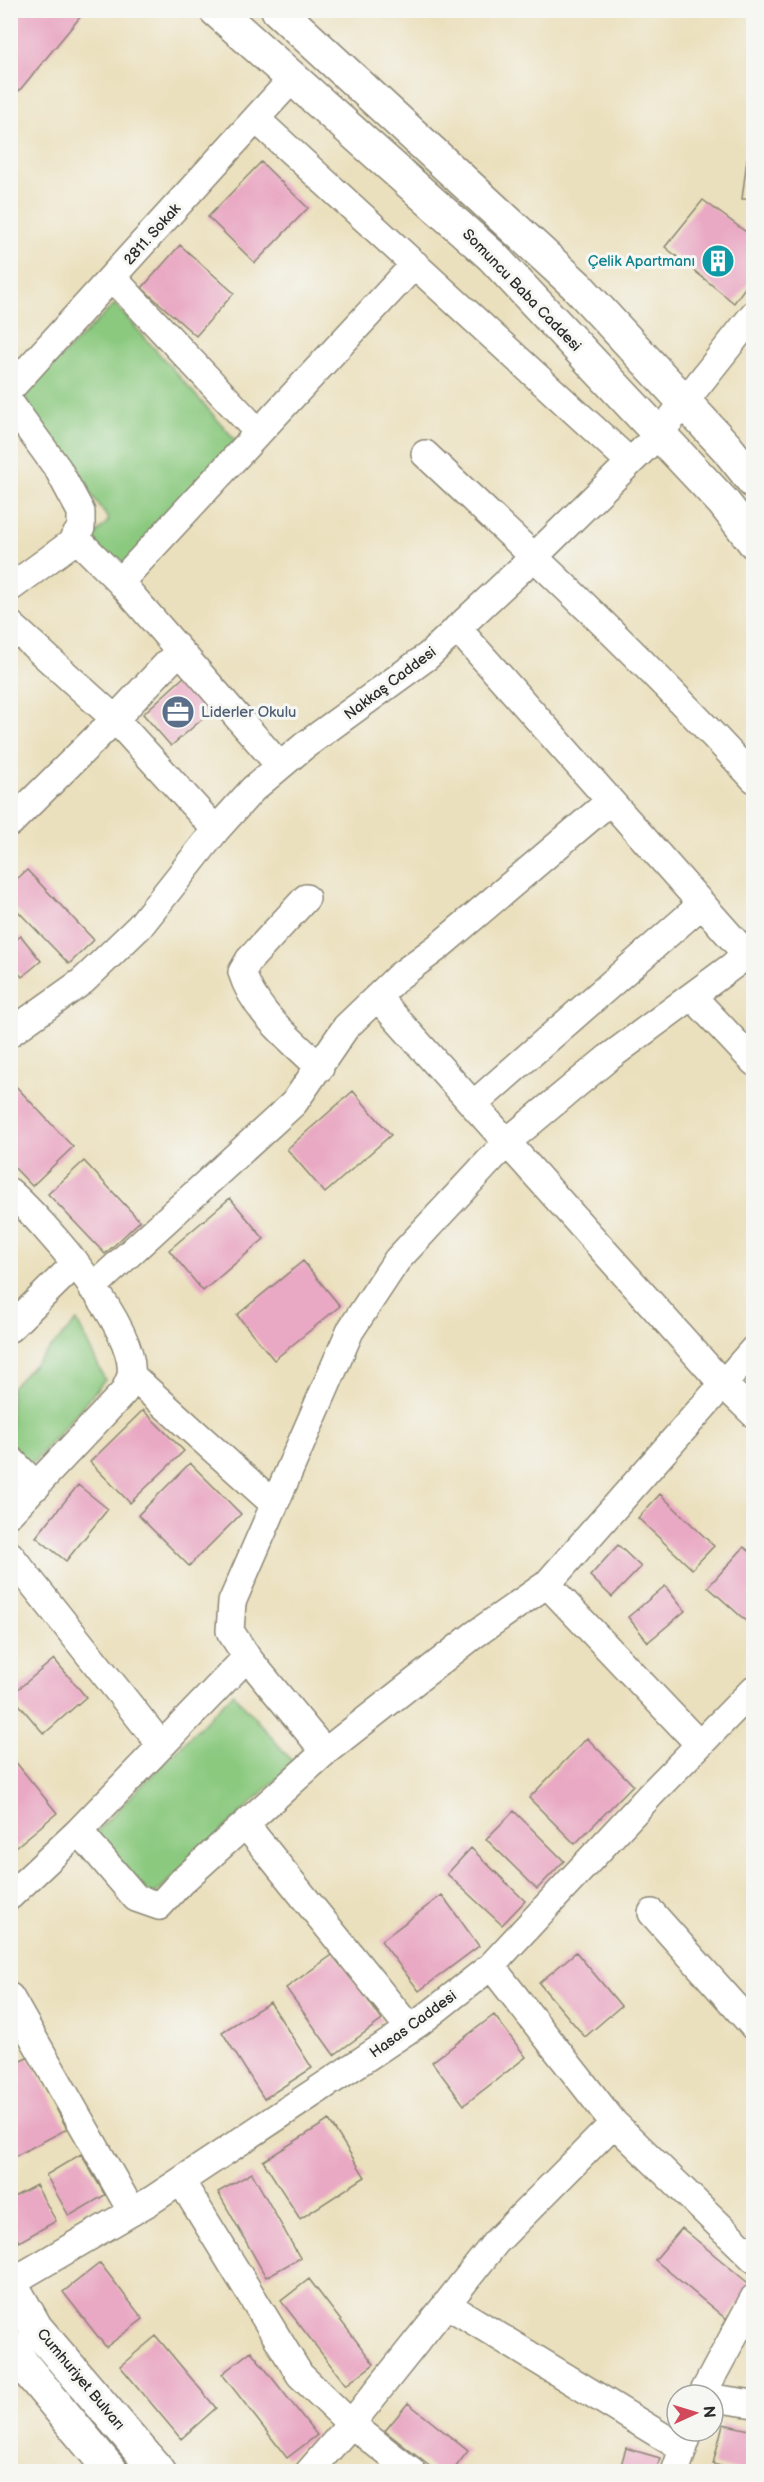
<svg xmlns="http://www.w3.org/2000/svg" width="764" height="2482" viewBox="0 0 764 2482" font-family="'Balsamiq Sans',sans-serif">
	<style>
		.green { fill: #8bc97f; stroke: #5b7a55; stroke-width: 1.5 }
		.building { fill: #e9a8c3 }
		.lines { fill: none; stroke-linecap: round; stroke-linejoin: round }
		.minor-casing { stroke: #8b8674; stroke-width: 30 }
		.major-casing { stroke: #8b8674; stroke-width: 36 }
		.minor { stroke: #fff; stroke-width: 27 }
		.major { stroke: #fff; stroke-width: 33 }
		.labels { text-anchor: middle; stroke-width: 6; stroke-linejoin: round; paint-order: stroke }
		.street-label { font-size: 15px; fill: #2b2b2b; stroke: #f6f6f2 }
		.culture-label { font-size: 15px; fill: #0d838f; stroke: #f6f6f2; text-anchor: end }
		.service-label { font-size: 15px; fill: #4e5e75; stroke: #f6f6f2; text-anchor: start }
	</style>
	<rect width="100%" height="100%" fill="#f6f6f2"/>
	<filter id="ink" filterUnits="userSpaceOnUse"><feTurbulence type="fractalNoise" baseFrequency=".0167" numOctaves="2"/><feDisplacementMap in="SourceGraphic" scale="12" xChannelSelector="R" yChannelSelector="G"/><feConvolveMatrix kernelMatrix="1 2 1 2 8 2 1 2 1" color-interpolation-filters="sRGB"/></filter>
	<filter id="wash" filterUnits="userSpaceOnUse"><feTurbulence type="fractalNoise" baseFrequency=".008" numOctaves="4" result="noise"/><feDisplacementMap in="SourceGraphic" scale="24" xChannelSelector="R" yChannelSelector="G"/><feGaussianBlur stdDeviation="1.35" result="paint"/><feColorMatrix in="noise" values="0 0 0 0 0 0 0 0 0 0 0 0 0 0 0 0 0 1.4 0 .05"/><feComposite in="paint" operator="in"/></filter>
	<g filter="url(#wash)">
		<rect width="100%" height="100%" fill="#ebe0bd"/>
		<path class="green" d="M115,304L238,443L125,573L89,542L109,520L22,395Z
			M77,1321L105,1380L34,1462H23L11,1448V1388Z
			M233,1693L294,1763L152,1897L95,1833Z"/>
		<g id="blocks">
			<path class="building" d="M15,10H86L19,91L10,84V16Z
				M747,159H754V199H742Z
				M261,162L308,208L255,263L208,217Z
				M703,200L754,238V275L734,303L665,247Z
				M180,245L234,293L196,336L142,288Z
				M186,675L214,709L171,746L143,714Z
				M27,870L94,940L69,964L10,903V885Z
				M21,936L41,961L22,977L10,963V944Z
				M10,1080L73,1147L32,1186L10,1163Z
				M353,1091L391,1135L325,1193L287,1149Z
				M84,1161L140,1221L105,1254L48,1194Z
				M230,1198L264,1239L203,1291L169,1250Z
				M303,1261L340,1306L274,1360L237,1315Z
				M143,1410L184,1451L130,1503L90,1462Z
				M190,1463L241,1514L189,1566L138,1515Z
				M78,1485L108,1509L66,1561L36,1537Z
				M660,1494L714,1546L692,1569L638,1518Z
				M618,1545L641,1567L612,1597L590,1576Z
				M744,1547L754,1555V1628L708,1587Z
				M665,1586L685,1611L648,1642L628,1617Z
				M54,1659L86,1697L44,1734L11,1695Z
				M587,1738L633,1785L575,1844L529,1798Z
				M10,1755L57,1813L16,1847L10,1840Z
				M514,1811L564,1861L537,1889L486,1839Z
				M471,1848L525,1901L502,1925L447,1874Z
				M442,1895L479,1946L419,1991L381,1941Z
				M576,1952L621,2006L585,2037L539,1983Z
				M335,1953L382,2020L334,2055L286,1988Z
				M270,2002L312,2068L264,2099L222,2032Z
				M494,2015L526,2057L464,2105L432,2062Z
				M29,2057L67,2129L10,2159V2066Z
				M329,2120L365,2177L300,2219L263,2161Z
				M81,2154L105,2195L69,2216L46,2175Z
				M252,2173L300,2258L266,2277L218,2192Z
				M36,2185L56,2221L19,2242L10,2227V2199Z
				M682,2228L753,2287L726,2319L655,2260Z
				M100,2263L143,2319L106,2347L63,2292Z
				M309,2279L374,2364L346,2385L281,2301Z
				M156,2336L216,2408L181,2439L120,2366Z
				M251,2351L317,2435L287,2458L222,2374Z
				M408,2403L468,2451L452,2472H437L385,2431Z
				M723,2424L754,2431V2472H743L713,2464Z
				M626,2448L660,2458L656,2472H619Z"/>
		</g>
	</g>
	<g filter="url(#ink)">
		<use href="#blocks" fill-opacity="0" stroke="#8b8674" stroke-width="1.5"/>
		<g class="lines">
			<g class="minor-casing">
				<path id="minor" d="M256,119L630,462
					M112,277L258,432
					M10,389L292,79
					M10,403L58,469L81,512V528L70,544L10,588
					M425,454C537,559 650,665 754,779
					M75,537L120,582L280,766
					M120,582L415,264
					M10,624L115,719L216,830
					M457,628L747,955
					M10,823L115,719L179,651
					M306,898L249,960L242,972C254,1012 292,1040 320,1068
					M692,996L754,1062
					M377,997L722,1383L754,1414
					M10,1033L83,981L140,926L216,830L253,789L304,746L428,656L535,556L659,434L754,314
					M474,1104L702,904
					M10,1192C44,1222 138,1328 131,1375C130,1380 126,1387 124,1392L10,1513
					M92,1288L294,1103L346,1027L399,976L438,947L610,801
					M10,1328L76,1263
					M131,1375L274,1504
					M10,1459L37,1486
					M10,1555L161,1745
					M547,1584L699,1744
					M325,1752L247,1657L230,1631L232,1602L350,1331L397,1260L508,1141L608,1058L754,950
					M245,1824L410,2029
					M79,1831L136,1898L159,1906L181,1882L325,1752L474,1635L547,1584L754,1349
					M10,1896L79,1831L247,1657
					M652,1913L754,2027
					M491,1966L614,2123L754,2259
					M10,1997L132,2212
					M181,2181L300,2375L351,2424L412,2472
					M10,2283L152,2200L420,2022L491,1966L653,1792L754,1689
					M446,2304L683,2449
					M702,2395L754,2298
					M713,2398L754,2404
					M309,2472L351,2424L496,2242L614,2123
					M675,2472L689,2432"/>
			</g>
			<g class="major-casing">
				<path id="major" d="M216,10L492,256L723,502L754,542
					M278,10L577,286L726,447L754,482
					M10,2282L36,2328L159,2472
					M10,2346L24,2366L112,2472"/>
			</g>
			<use href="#minor" class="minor"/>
			<use href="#major" class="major"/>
		</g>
	</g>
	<defs>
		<g id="building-disc" transform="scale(1.725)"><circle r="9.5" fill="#0f9aa8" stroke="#f6f6f2"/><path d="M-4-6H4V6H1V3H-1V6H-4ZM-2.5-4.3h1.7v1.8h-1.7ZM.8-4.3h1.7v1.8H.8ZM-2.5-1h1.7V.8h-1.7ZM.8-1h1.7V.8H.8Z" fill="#fff"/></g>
		<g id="office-disc" transform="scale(1.725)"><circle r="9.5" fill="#5c6f8a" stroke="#f6f6f2"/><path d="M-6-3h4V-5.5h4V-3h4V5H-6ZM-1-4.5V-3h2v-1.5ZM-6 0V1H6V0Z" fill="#fff"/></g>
	</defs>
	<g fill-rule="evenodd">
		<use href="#building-disc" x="718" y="261"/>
		<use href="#office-disc" x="178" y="712"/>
	</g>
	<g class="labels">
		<g class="street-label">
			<text transform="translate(152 234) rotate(-48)" y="5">2811. Sokak</text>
			<text transform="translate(522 290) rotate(46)" y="5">Somuncu Baba Caddesi</text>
			<text transform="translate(390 683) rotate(-37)" y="5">Nakkaş Caddesi</text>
			<text transform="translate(413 2024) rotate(-36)" y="5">Hasas Caddesi</text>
			<text transform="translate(81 2379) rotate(50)" y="5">Cumhuriyet Bulvarı</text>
		</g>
		<g class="culture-label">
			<text x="695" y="266">Çelik Apartmanı</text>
		</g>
		<g class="service-label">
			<text x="201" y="717">Liderler Okulu</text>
		</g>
	</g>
	<rect width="764" height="2482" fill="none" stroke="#f6f6f2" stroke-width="36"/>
	<g transform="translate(695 2413) rotate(86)"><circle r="28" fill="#f6f6f2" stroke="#a5a5a2" stroke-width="1.5"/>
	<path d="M0-4.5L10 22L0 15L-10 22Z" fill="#d1495b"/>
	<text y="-9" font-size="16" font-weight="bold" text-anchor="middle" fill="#2b2b2b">N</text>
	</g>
</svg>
